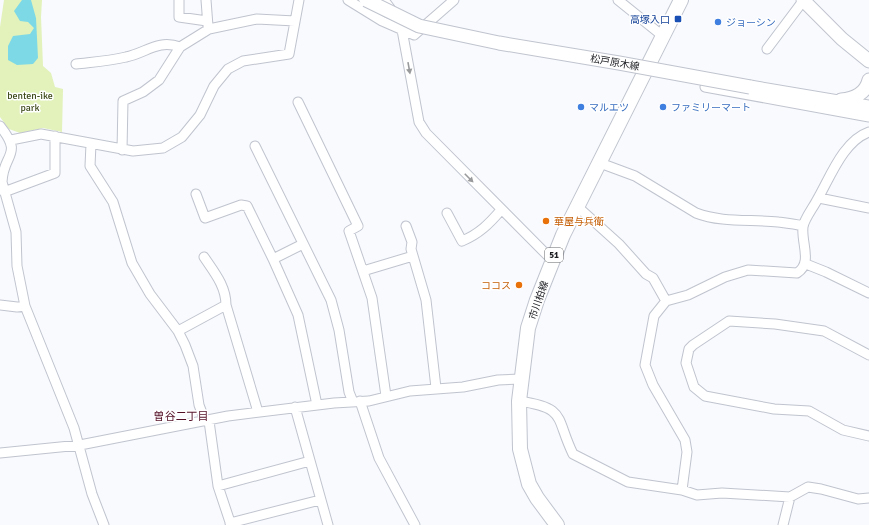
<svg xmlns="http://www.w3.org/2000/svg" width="869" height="525" viewBox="0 0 869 525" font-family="Signika,'Noto Sans JP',sans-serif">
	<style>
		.green { fill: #e2f2ba }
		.water { fill: #7ed9e6 }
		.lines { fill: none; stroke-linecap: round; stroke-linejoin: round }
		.street-casing { stroke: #c0c4ce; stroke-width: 11 }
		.secondary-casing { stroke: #c0c4ce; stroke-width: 15 }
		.primary-casing { stroke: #c0c4ce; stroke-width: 16 }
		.street { stroke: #fff; stroke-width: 9 }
		.secondary { stroke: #fff; stroke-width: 13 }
		.primary { stroke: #fff; stroke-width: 14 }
		.secondary-bridge-casing { stroke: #c0c4ce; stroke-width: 15; stroke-linecap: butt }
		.secondary-bridge { stroke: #fff; stroke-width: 13 }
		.oneway { fill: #999a9c }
		.transit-dot { fill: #1a4fb4; stroke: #fff; stroke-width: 1.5 }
		.shop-dot { fill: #3f7fe0; stroke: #fff; stroke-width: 1.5 }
		.food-dot { fill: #e8710a; stroke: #fff; stroke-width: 1.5 }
		.labels { text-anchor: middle; stroke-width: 3; stroke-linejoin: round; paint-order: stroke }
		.shield { fill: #fff; stroke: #616264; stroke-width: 1 }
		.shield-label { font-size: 9px; font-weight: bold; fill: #1d1e22 }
		.transit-label { font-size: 10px; fill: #164399; stroke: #fff; text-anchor: end }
		.shop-label { font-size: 10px; fill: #366cbe; stroke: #fff; text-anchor: start }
		.street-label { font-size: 10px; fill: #1d1e22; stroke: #fff }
		.park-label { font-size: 10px; fill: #3d4919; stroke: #fff }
		.food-label { font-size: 10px; fill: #c56008; stroke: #fff; text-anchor: start }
		.neighbourhood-label { font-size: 11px; fill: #530f26; stroke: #fff }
	</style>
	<rect width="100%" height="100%" fill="#f8fafe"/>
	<path class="green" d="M4,0H42L41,17L43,66L51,73L55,87L63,89L62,132L43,128L20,133L9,129L0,117V27Z"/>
	<path class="water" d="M22,0H31L36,18L38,58L33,64L17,65L8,60V46L13,36L30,34L34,28L28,22L20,21L14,11Z"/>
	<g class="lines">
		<g class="street-casing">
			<path id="street" d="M179,0V17L207,21
				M206,0L208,26
				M348,0L382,21L414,35L454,0
				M384,0L395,15L402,30L419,122L426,133L552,260
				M618,0L664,37
				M767,49L803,1
				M76,64C93,62 109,61 126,57C146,53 158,39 180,47
				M705,87L869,117
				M298,102L358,226L349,231L372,298L386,396
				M0,126C24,156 3,153 2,182L16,232L17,266L25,306L74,428L92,494L104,525
				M11,140L41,134L133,151L163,148L182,137L200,115L214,86L228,69L243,61L289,54L299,0
				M91,144L90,166L113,202L132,263L150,294L178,331L185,345L193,366L199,405L205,421
				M255,146L331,300L339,330L349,392L353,402
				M122,150L123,101L143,92L159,80L180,47L209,29L257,19L295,21
				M600,163L635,176L696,213C722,223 751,219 778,222C786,223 795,224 803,226
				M4,192L55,173V136
				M196,194L205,218L241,205L247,206L273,259L298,315L317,405
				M819,198L869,208
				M578,207L619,244L646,274L653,278L666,301
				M447,213L462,241C479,234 489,224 501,210
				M406,226L412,242L411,249L426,300L436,388
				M204,257C214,272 226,286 226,305L258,412
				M273,259L303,244
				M806,264L826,272L869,293
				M363,271L413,256
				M0,305L17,307L25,306
				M178,331L226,305
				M869,355L824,331L775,324L729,321L693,345L689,349L686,363L694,387L705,396L774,409L809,411L843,430L869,436
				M360,401L379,458L415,525
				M519,401C567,408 555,417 573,454L628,482L682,490L697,495L722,493L790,497L808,487L821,489L858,499L869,498
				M295,407L328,525
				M209,421L218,486L231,525
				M0,453L80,445L228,416L334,403L369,401L410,391L463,387L498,380L521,379
				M218,486L310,461
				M682,490L687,452L685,440L653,385L645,365L654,316L666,301L688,295L725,277L748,270L797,273C813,263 801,243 803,227C804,219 813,208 817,200C830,178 843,141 869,132
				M230,523L320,500
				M783,525L790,497"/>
		</g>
		<g class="secondary-casing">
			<path id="secondary" d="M803,0L842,39L869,61
				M750,87L869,107
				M841,100C854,99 866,93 869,80"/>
		</g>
		<g class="primary-casing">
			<path id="primary" d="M557,525L537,498L529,484L520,449L519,401L528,328L537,300L563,235L681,0"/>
		</g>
		<use href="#street" class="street"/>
		<use href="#secondary" class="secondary"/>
		<use href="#primary" class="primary"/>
		<g class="secondary-bridge-casing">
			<path id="secondary-bridge" d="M366,0L419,26L499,43L619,63L750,87"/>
		</g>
		<use href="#secondary-bridge" class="secondary-bridge"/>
	</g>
	<defs><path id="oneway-solid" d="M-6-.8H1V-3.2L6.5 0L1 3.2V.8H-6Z"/></defs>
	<g class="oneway">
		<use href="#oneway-solid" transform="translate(409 68) rotate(80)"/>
		<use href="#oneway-solid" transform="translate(469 178) rotate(45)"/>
	</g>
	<rect class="transit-dot" x="674" y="15" width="8" height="8" rx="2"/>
	<g class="shop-dot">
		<circle cx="718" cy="22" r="4"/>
		<circle cx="581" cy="107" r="4"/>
		<circle cx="663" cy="107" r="4"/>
	</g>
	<g class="food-dot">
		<circle cx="546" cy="221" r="4"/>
		<circle cx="519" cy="285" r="4"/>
	</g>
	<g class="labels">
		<rect class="shield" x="545" y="248" width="18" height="14" rx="3"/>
		<g class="shield-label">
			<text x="554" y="258">51</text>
		</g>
		<g class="transit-label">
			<text x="670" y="23">高塚入口</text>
		</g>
		<g class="shop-label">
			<text x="726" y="26">ジョーシン</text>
			<text x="589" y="111">マルエツ</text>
			<text x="671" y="111">ファミリーマート</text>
		</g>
		<g class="street-label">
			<text transform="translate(615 62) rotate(10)" y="4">松戸原木線</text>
			<text transform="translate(538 300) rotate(-71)" y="4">市川柏線</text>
		</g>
		<g class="park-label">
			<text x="30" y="99">benten-ike<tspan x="30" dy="12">park</tspan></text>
		</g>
		<g class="food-label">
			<text x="554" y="225">華屋与兵衛</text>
			<text x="511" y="289" text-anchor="end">ココス</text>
		</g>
		<g class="neighbourhood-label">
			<text x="181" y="420">曽谷二丁目</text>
		</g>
	</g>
</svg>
